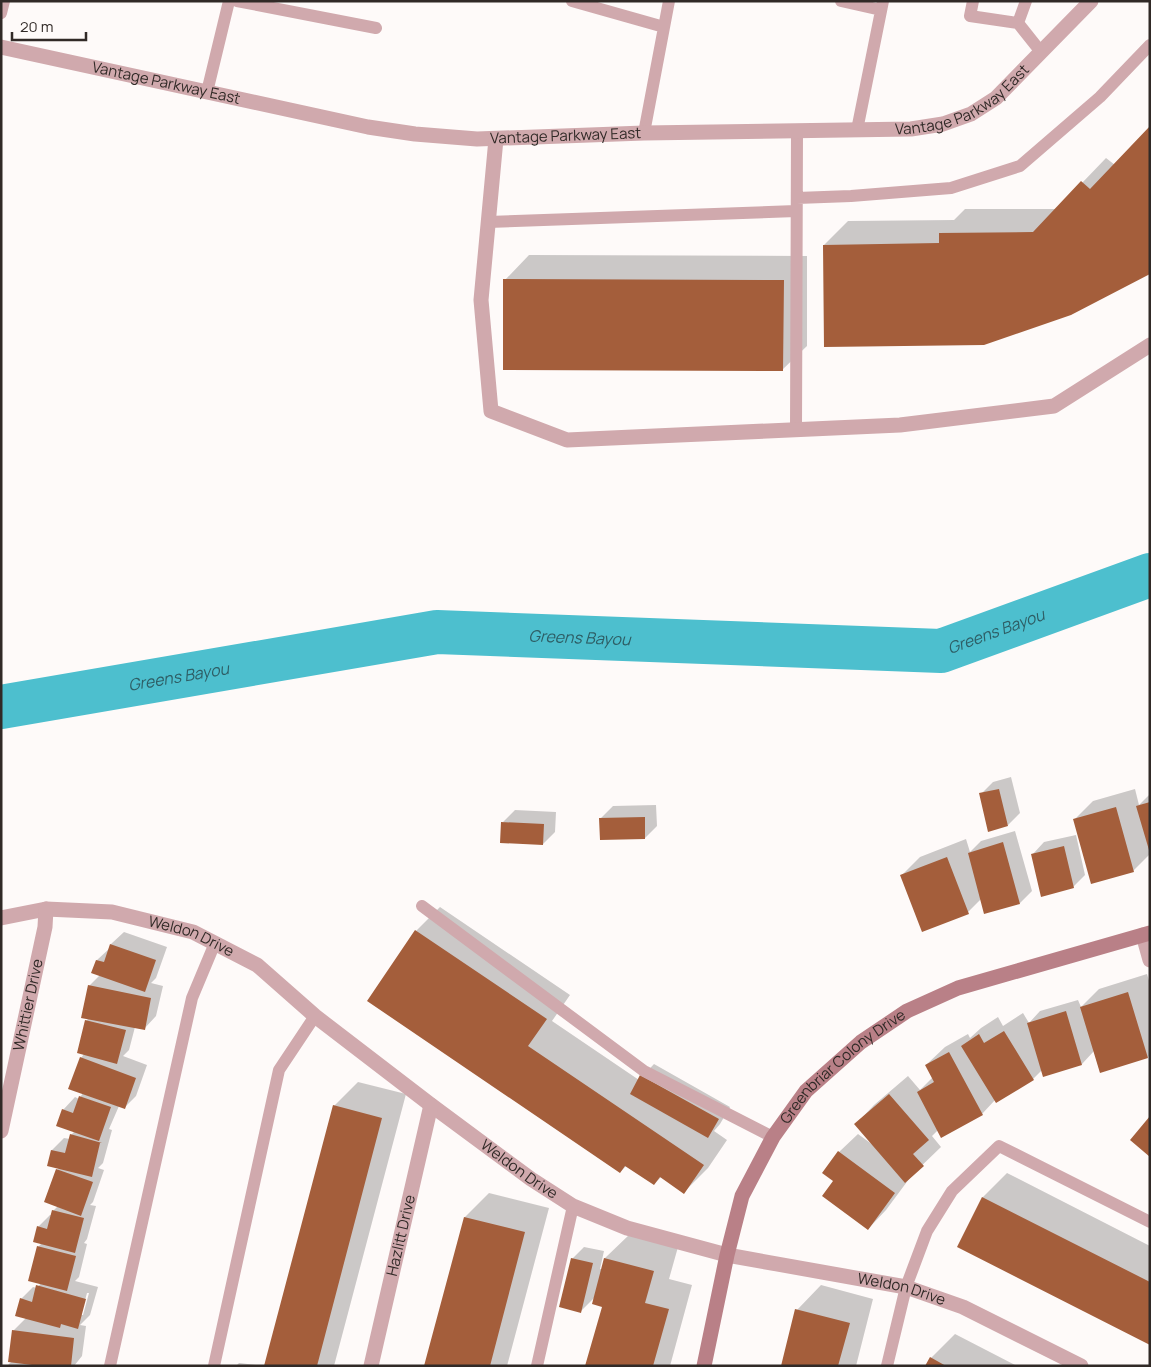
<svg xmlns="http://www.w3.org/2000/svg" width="1151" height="1367" viewBox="0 0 1151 1367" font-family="Manrope,sans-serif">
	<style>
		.shadow { fill: #0003; fill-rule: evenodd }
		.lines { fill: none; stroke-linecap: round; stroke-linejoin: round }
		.river { stroke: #4dbfce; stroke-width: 44 }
		.building { fill: #a45e3b }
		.lane { stroke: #d0a9ad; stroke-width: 12 }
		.street { stroke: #d0a9ad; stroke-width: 15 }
		.secondary { stroke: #b98087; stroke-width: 15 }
		.labels { text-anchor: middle; stroke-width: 5; stroke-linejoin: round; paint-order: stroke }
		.street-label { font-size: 15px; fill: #312a27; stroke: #fefaf9 }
		.water-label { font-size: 16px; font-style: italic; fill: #2e5e65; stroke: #fefaf9 }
	</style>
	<rect width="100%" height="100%" fill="#fefaf9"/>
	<path class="shadow" d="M1106,158L1115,165L1150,273L824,245L848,221L954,220L965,209H1057Z
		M529,255L807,256V346L782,370L505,280Z
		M1011,777L1020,813L1008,825L981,794L993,782Z
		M1135,789L1139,805L1150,794V854L1133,871L1075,819L1093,801Z
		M656,805L657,826L645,838L601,818L613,806Z
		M515,810L556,812L555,832L543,844L503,822Z
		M1015,831L1032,891L1020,903L981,899L968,912L902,875L920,857L966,839L970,852L981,841Z
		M1076,835L1085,875L1073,887L1032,855L1044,842Z
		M440,907L570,995L552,1021L639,1080L654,1064L730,1107L720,1124L714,1131L727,1140L708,1168L684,1192L661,1177L654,1184L627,1165L620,1172L416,931Z
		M124,932L167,947L156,978L151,983L163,986L156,1016L144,1029L135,1027L129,1050L123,1056L147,1065L136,1096L124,1108L119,1106L109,1129L112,1130L103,1163L98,1168L104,1170L93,1202L90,1205L96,1206L87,1239L84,1243L87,1244L79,1277L75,1281L98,1287L90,1315L80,1325L86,1326L82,1356L74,1366H7L12,1361L13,1331L26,1318L21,1299L33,1287L37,1288L41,1283L38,1247L42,1243L38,1227L50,1215H52L53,1211L58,1206L57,1170L59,1168L49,1165L52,1150L64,1138L70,1139L71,1135L75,1131L63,1110L75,1097L79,1099L83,1093L81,1058L84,1054L86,1021L89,1018V986L100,975L93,973L97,960L110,948L111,944ZM87,1293H89L83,1315H81Z
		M1147,974L1150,984V1055L1148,1057L1100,1072L1094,1051L1082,1064L1044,1075L1042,1070L1033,1079L996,1102L995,1100L982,1114L938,1130L932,1136L941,1147L912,1175L886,1210L868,1229L835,1181L839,1152L858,1134L873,1145L856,1124L874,1105L908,1076L920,1090L933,1077L926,1065L945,1047L968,1034L970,1038L981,1028L998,1017L1003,1026L1023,1013L1029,1023L1040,1011L1078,1000L1081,1007L1099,989Z
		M358,1082L406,1094L334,1366H266L334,1106Z
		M1007,1173L1150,1246V1343L958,1246L983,1197Z
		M489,1193L549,1208L507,1366H426L465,1217Z
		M630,1234L678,1247L669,1279L692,1285L670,1366H587L604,1306L595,1297L581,1311L572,1259L584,1247L604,1251L600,1269H602L605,1258Z
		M821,1285L873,1299L856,1366H782L797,1310Z
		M955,1334L1017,1366H927L931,1358Z
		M239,1363L256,1365V1366H236Z"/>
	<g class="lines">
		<path class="river" id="s1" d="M1,707L437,632L941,651L1150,575"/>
	</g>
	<path class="building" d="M1150,126V274L1071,315L984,345L824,347L823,245L939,243V233L1033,232L1081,181L1090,189Z
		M503,279L784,280L783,371L503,370Z
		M999,789L1008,826L988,832L979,793Z
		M1150,802V850H1149L1136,806Z
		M1116,807L1134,872L1091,884L1073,819Z
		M645,817V839L600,840L599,818Z
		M501,822L544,824L543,845L500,843Z
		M1003,842L1020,904L984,914L968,853Z
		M1064,846L1074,888L1041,897L1031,854Z
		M947,857L969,914L922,932L900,875Z
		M415,930L547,1019L528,1046L704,1165L684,1194L660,1177L654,1185L625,1166L620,1173L367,1001Z
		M110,944L156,960L145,992L91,973L96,960L104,962Z
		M88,985L151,998L145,1030L81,1018Z
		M1128,992L1148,1058L1100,1073L1080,1007Z
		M1066,1011L1082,1065L1043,1077L1027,1023Z
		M85,1020L126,1030L117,1064L77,1053Z
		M1004,1031L1034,1080L996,1103L961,1046L979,1034L984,1043Z
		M949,1052L983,1115L941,1138L917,1092L934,1082L925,1065Z
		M80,1057L136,1078L125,1109L68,1089Z
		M640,1075L719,1119L708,1138L630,1094Z
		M889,1094L929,1140L913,1154L924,1166L905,1183L854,1124Z
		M79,1096L111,1107L99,1141L56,1126L62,1109L73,1113Z
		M333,1105L382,1118L317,1366H264Z
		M1150,1116V1157L1130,1140Z
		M70,1134L102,1143H100L92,1177L47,1166L51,1150L65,1153Z
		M838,1151L895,1193L868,1230L822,1196L833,1181L822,1173Z
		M56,1169L93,1182L81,1216L44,1202Z
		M982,1197L1150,1282V1345L957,1247Z
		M52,1210L84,1218L75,1253L33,1242L37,1226L47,1229Z
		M464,1217L525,1232L490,1366H424Z
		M37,1246L76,1256L67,1291L28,1281Z
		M571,1258L593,1263L581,1313L559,1307Z
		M604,1258L654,1271L645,1303L669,1309L653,1366H585L602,1307L592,1304Z
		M36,1285L86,1299L78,1329L61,1324L60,1328L15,1316L20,1298L32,1302Z
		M795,1309L850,1323L838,1366H781Z
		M12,1330L74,1338L71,1366H40L8,1362Z
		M930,1357L946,1366H925Z"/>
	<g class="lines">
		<path class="lane" d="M237,1L376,28
			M572,1L664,27
			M841,1L881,10
			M973,1L970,16L1018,23L1041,52
			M1,13L4,1
			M1018,23L1026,1
			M207,92L229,1
			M857,130L883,1
			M644,133L669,1
			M797,198L851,196L951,188L1020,166L1100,97L1150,45
			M488,222L796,211
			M796,430L797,132
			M422,906L644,1071L773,1137
			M110,1366L192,998L215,943
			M214,1366L279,1070L315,1016
			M537,1366L573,1206
			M887,1366L906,1287L927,1231L952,1191L999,1146L1150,1222"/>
		<g class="street">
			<path id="s2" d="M1,47L368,127L415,134L477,139L644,133L911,129L943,124L971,114L996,98L1091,1"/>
			<path d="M496,139L481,300L491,411L567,440L900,425L1054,406L1150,345"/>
			<path id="s3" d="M1,918L46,909L112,912L193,932L257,965L315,1016L431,1105L531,1179L573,1206L627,1228L727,1255L906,1287L963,1307L1081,1366"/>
			<path d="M1143,935L1150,960"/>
			<path id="s4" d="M1,1131L45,927L46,909"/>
			<path id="s5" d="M371,1366L431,1105"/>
		</g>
		<path class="secondary" id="s6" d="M704,1366L727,1255L742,1196L773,1137L806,1091L861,1042L907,1011L958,988L1150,933"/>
	</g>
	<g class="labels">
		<g class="street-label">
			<text dy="5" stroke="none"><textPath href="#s2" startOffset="169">Vantage Parkway East</textPath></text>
			<text dy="5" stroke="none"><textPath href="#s2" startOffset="979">Vantage Parkway East</textPath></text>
			<text dy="5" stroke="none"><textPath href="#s2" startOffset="574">Vantage Parkway East</textPath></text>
			<text dy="5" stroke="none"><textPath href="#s3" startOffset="195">Weldon Drive</textPath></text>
			<text dy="5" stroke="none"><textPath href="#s4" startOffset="129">Whittier Drive</textPath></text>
			<text dy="5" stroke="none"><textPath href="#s6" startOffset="341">Greenbriar Colony Drive</textPath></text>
			<text dy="5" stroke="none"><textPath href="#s3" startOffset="600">Weldon Drive</textPath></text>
			<text dy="5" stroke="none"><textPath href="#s5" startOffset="134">Hazlitt Drive</textPath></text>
			<text dy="5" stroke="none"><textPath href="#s3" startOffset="1005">Weldon Drive</textPath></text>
		</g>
		<g class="water-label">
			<text dy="6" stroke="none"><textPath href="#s1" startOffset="1005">Greens Bayou</textPath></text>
			<text dy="6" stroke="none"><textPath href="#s1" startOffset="585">Greens Bayou</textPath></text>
			<text dy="6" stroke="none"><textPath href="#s1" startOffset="180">Greens Bayou</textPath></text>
		</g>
	</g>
	<rect width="1151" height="1367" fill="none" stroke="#312a27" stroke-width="5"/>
	<path d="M12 32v8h74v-8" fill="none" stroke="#312a27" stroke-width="2.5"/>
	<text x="20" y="32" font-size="15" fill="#312a27" stroke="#fefaf9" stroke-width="4" paint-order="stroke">20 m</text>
</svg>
